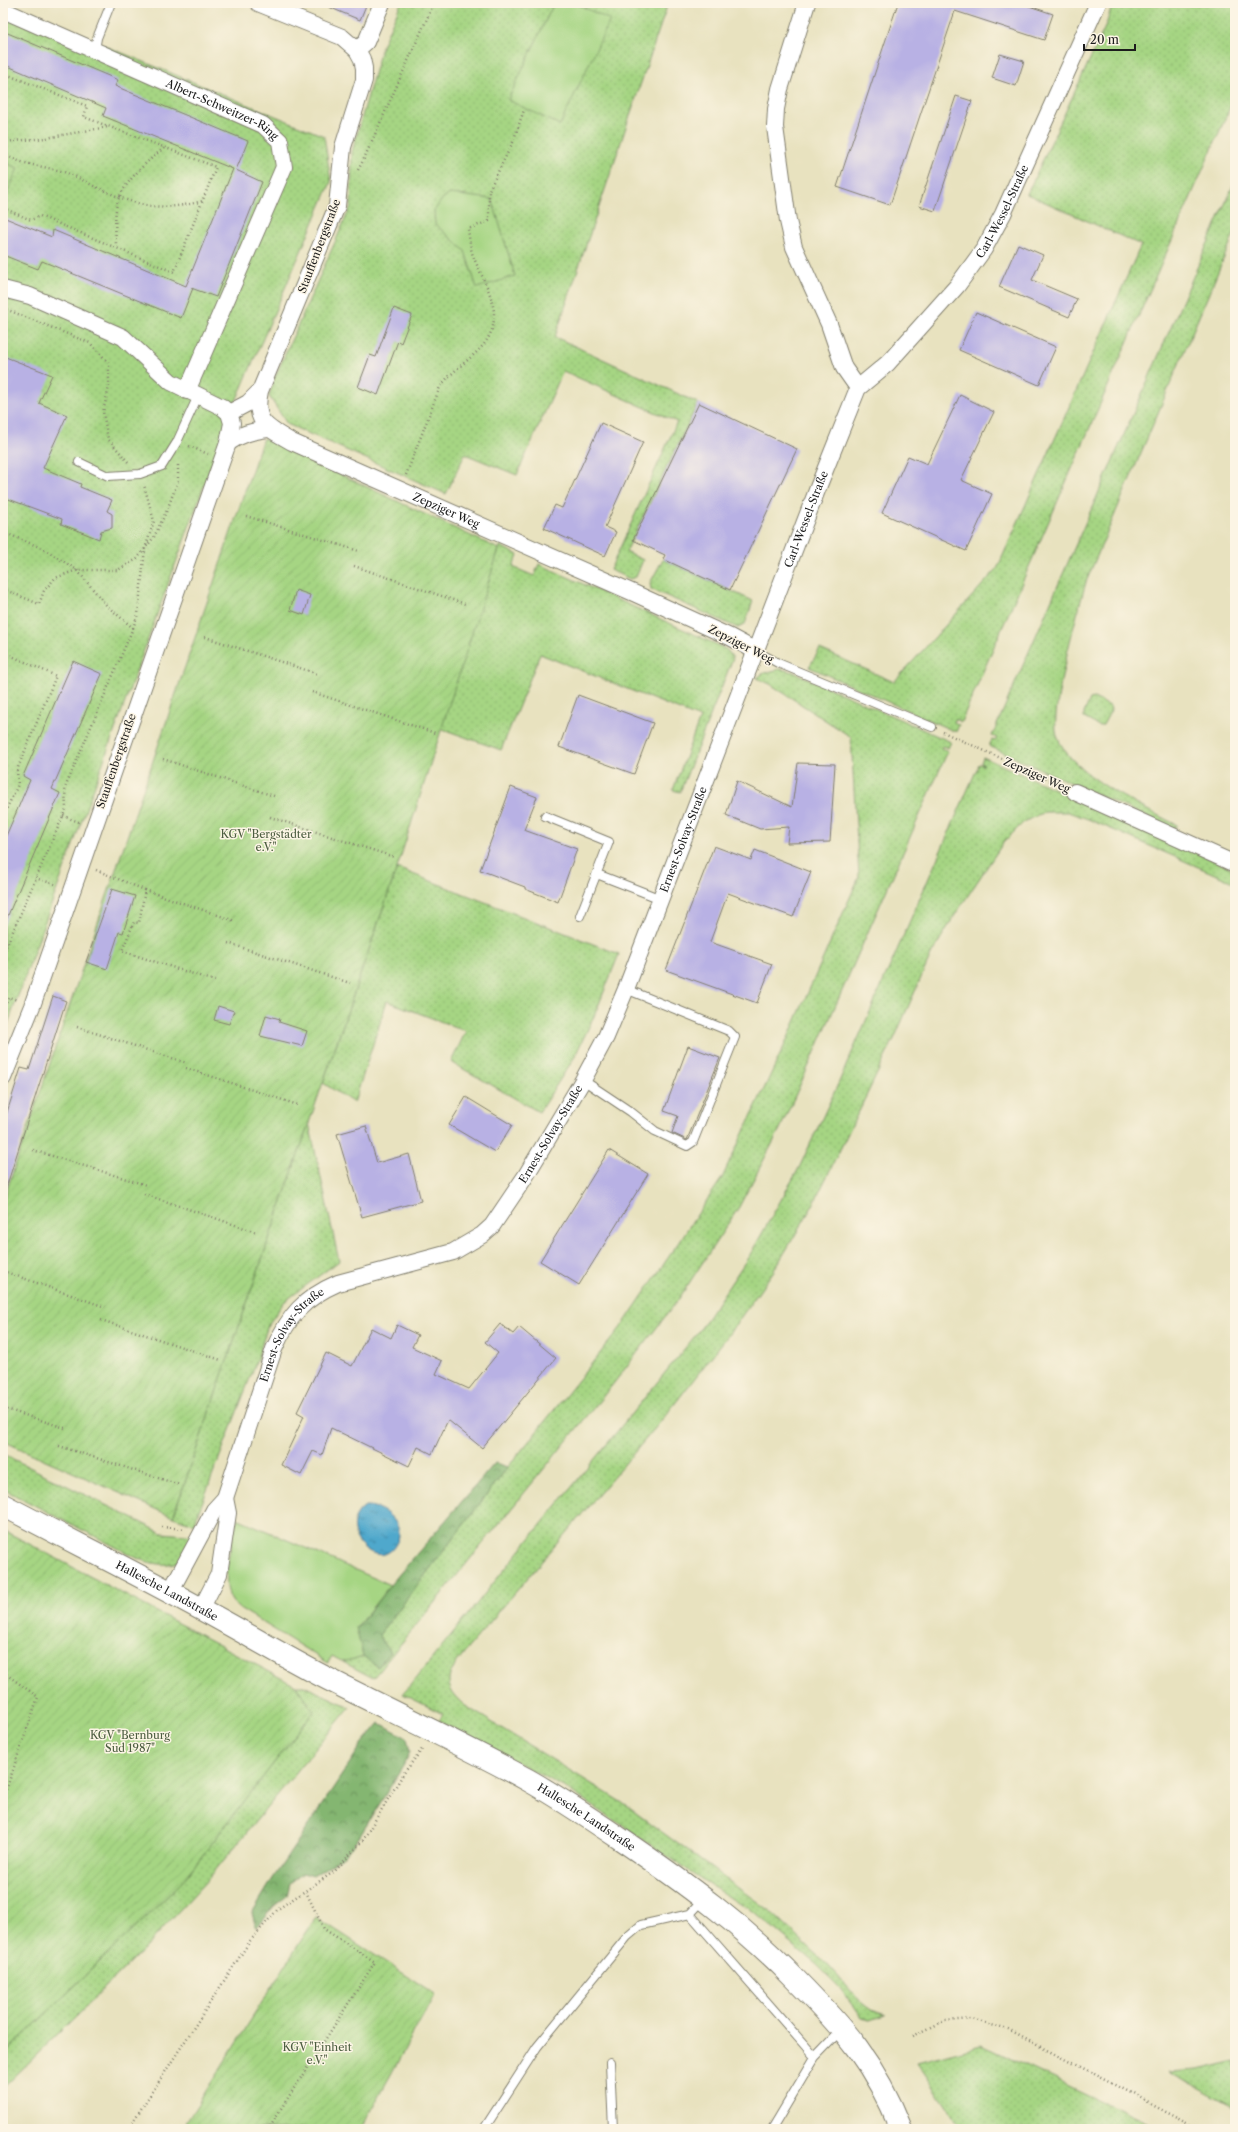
<svg xmlns="http://www.w3.org/2000/svg" width="1238" height="2132" viewBox="0 0 1238 2132" font-family="'Libre Caslon Text',serif">
	<style>
		.grass { fill: url(#grass-dots); stroke: #617850 }
		.forest { fill: url(#forest-crowns); stroke: #506946 }
		.park { fill: #a6d583; stroke: #617850 }
		.garden { fill: url(#garden-furrows); stroke: #617850 }
		.water { fill: url(#water-ripples); stroke: #366274 }
		.building { fill: #b8b1e4 }
		.lines { fill: none; stroke-linecap: round; stroke-linejoin: round }
		.service-casing { stroke: #827f6e; stroke-width: 10 }
		.minor-casing { stroke: #827f6e; stroke-width: 18 }
		.secondary-casing { stroke: #827f6e; stroke-width: 24 }
		.path { stroke: #827f6e; stroke-width: 2.5; stroke-dasharray: 1 3; stroke-linecap: butt }
		.service { stroke: #fff; stroke-width: 8 }
		.minor { stroke: #fff; stroke-width: 16 }
		.secondary { stroke: #fff; stroke-width: 22 }
		.labels { text-anchor: middle; stroke-width: 3; stroke-linejoin: round; paint-order: stroke }
		.street-label { font-size: 11px; fill: #1c1c1c; stroke: #fcf5e5 }
		.park-label { font-size: 11px; fill: #4c5d40; stroke: #fcf5e5 }
	</style>
	<defs>
		<pattern id="grass-dots" width="8" height="8" patternUnits="userSpaceOnUse"><rect width="8" height="8" fill="#a6d583"/><path d="M2 2h.1M6 6h.1" fill="none" stroke="#8eb671" stroke-width="1.8" stroke-linecap="round"/></pattern>
		<pattern id="forest-crowns" width="20" height="18" patternUnits="userSpaceOnUse"><rect width="20" height="18" fill="#84b671"/><path d="M2 6a3 3 0 1 1 6 0M12 15a3 3 0 1 1 6 0" fill="none" stroke="#6b935c"/></pattern>
		<pattern id="garden-furrows" width="10" height="10" patternUnits="userSpaceOnUse"><rect width="10" height="10" fill="#a6d583"/><path d="M-1 1l2-2M0 10L10 0M9 11l2-2" fill="none" stroke="#8eb671"/></pattern>
		<pattern id="water-ripples" width="26" height="14" patternUnits="userSpaceOnUse"><rect width="26" height="14" fill="#4fa8cc"/><path d="M2 4q2-2 4 0t4 0M15 11q2-2 4 0t4 0" fill="none" stroke="#4188a5"/></pattern>
	</defs>
	<rect width="100%" height="100%" fill="#fcf5e5"/>
	<filter id="ink" filterUnits="userSpaceOnUse"><feTurbulence type="fractalNoise" baseFrequency=".025" numOctaves="2"/><feDisplacementMap in="SourceGraphic" scale="8" xChannelSelector="R" yChannelSelector="G"/><feConvolveMatrix kernelMatrix="1 2 1 2 8 2 1 2 1" color-interpolation-filters="sRGB"/></filter>
	<filter id="wash" filterUnits="userSpaceOnUse"><feTurbulence type="fractalNoise" baseFrequency=".012" numOctaves="4" result="noise"/><feDisplacementMap in="SourceGraphic" scale="16" xChannelSelector="R" yChannelSelector="G"/><feGaussianBlur stdDeviation="0.9" result="paint"/><feColorMatrix in="noise" values="0 0 0 0 0 0 0 0 0 0 0 0 0 0 0 0 0 1.4 0 .05"/><feComposite in="paint" operator="in"/></filter>
	<g filter="url(#wash)">
		<rect width="100%" height="100%" fill="#e8e2bf"/>
		<path class="grass" d="M401,3H666V9L555,337L698,403L626,552L643,560L636,577L630,579L610,570L677,422L563,371L517,475L465,454L446,494L287,424L269,396L275,377L351,206L352,152L382,46Z
			M1113,3H1235V96L961,722L955,719L954,722L959,725L956,732L809,667L820,649L894,682L997,569L1141,245L1027,194L1106,25Z
			M3,4L324,136L331,182L229,417L3,1037Z
			M1235,181V232L1086,582C1078,611 1049,711 1057,736C1071,775 1142,807 1177,825L1171,831L1145,816L989,746L992,740L995,741L997,738L992,736Z
			M500,546L518,555L513,567L534,576L539,564L720,646L727,650L733,658L680,792L673,790L700,718L540,654L501,750L440,728Z
			M663,559L753,601L745,624L738,628L651,589L650,583Z
			M780,669L793,672L951,742L948,748L942,746L941,748L948,751L815,1052L780,1129L739,1207L678,1300L614,1383L373,1678L343,1662L363,1656L378,1667L390,1652L379,1635L508,1467L622,1326L722,1178L787,1040L859,877L851,737L770,684L757,678L764,673Z
			M1094,698L1110,706L1111,710L1103,725L1099,726L1084,718V713L1090,699Z
			M983,757L1235,870V883L1088,819L1068,812H1045L1024,822L1003,843L953,918L931,955L894,1039L813,1205L773,1272L726,1338L662,1420L468,1648C450,1671 438,1683 464,1705L621,1802L771,1912L824,1961L862,2003L871,2010L887,2015L869,2020L862,2018L839,1987L817,1965L748,1907L737,1903L569,1790L439,1721L443,1714L403,1694L699,1331L751,1253L799,1168L839,1082L979,764L984,765L981,763Z
			M397,868L619,954L595,1014L574,1058L539,1112L451,1062L466,1031L387,1001L354,1103L323,1083Z
			M309,1123L339,1261L284,1302L268,1325L258,1357L194,1524L173,1517Z
			M3,1454L162,1533L198,1536C194,1542 190,1553 185,1557C171,1569 151,1564 137,1558L3,1489Z
			M296,1686H304L350,1707L209,1878L143,1950L3,2088V2055L181,1883L314,1711Z
			M981,2045L1161,2129H962L917,2062Z
			M1235,2061V2107L1169,2072L1199,2070Z"/>
		<path class="forest" d="M495,1463L508,1467L379,1635L390,1652L378,1667L363,1656L356,1629L390,1585Z
			M380,1723L407,1738L410,1752L405,1763L358,1839L344,1856L313,1876L303,1873L290,1883L287,1896L274,1906L256,1928L252,1913L272,1880L363,1743Z"/>
		<path class="park" d="M554,3H575L610,20L560,125L508,100Z
			M3,162L18,168L6,196L3,195Z
			M450,194L492,199L515,276L477,288L465,251L435,224L434,211L443,198Z
			M237,1518L390,1585L356,1628L363,1656L343,1662L332,1656L328,1663L241,1609C238,1607 234,1604 232,1601C219,1582 233,1539 237,1518Z"/>
		<path class="garden" d="M263,438L499,549L397,868L173,1517L3,1441V1201Z
			M3,1530L296,1686L314,1711L181,1883L3,2055Z
			M316,1917L435,1994L361,2129H182Z"/>
		<path class="water" d="M365,1506C380,1505 400,1519 399,1535C399,1539 396,1544 394,1547C376,1572 333,1529 365,1506Z"/>
		<g id="blocks">
			<path class="building" d="M319,3H367L360,20Z
				M898,3H1020L1053,14L1044,40L955,11L890,205L837,187Z
				M3,31L118,80L115,86L248,141L236,170L262,182L216,297L191,288H193L181,318L42,261L38,269L3,255V217L52,237L53,230L186,286L233,169L103,116L106,108L3,64Z
				M1000,54L1024,61L1016,86L992,78Z
				M956,96L972,101L935,211L919,206Z
				M1018,244L1043,255L1032,280L1077,299L1069,317L999,287Z
				M394,308L412,315L401,343L398,341L378,395L358,387L370,355L376,357Z
				M976,312L1056,347L1039,385L959,350Z
				M3,356L52,375L39,403L67,415L43,468L81,484L80,487L112,500L107,511L112,514V528L101,531L99,539L61,524L62,519L3,497Z
				M960,395L994,412L961,480L992,494L966,551L882,513L908,456L927,464Z
				M699,403L797,449L730,590L663,559L665,555L633,540Z
				M601,423L643,442L605,527L616,532L605,556L544,528L555,505L562,508Z
				M296,590L310,595L304,615L290,610Z
				M73,661L102,674L52,789L60,793L3,927V843L30,780L23,776Z
				M578,695L653,723L634,774L559,747Z
				M798,763L835,764L830,842L787,843L789,827L760,829L726,815L737,781L792,807Z
				M511,787L537,797L524,830L577,849L558,902L525,889V887L480,870Z
				M714,846L751,860L755,850L811,872L793,917L728,893L710,942L772,964L757,1003L666,970Z
				M112,889L135,896L123,933L119,932L107,969L86,962Z
				M53,996L66,1001L6,1188L3,1187V1125L21,1068L29,1070Z
				M218,1006L234,1011L229,1024L214,1020Z
				M266,1015L280,1019L279,1022L307,1031L302,1046L260,1036Z
				M688,1046L720,1058L687,1140L672,1133L678,1116L664,1111Z
				M466,1097L512,1125L495,1152L449,1125Z
				M366,1126L377,1163L409,1154L421,1201L362,1217L337,1134Z
				M609,1150L648,1174L579,1285L540,1261Z
				M500,1324L513,1334L519,1327L556,1358L482,1448L448,1420L432,1454L418,1447L409,1466L331,1428L322,1455L313,1451L301,1475L281,1465L304,1416L297,1412L326,1353L352,1366L371,1328L391,1338L397,1325L418,1335L412,1347L442,1361L436,1374L469,1389L498,1353L485,1342Z"/>
		</g>
	</g>
	<g filter="url(#ink)">
		<use href="#blocks" fill-opacity="0" stroke="#827f6e" stroke-width="1"/>
		<g class="lines">
			<g class="service-casing">
				<path id="service" d="M95,50L97,38L111,3
					M79,462L108,476L140,474L162,466L177,442L198,396
					M756,651L778,663L932,727
					M545,816L609,842L580,916
					M597,874L661,899
					M583,1080L631,1112L655,1131L687,1146L693,1142L735,1037L729,1031L626,989
					M690,1914L815,2057
					M610,2063L613,2129
					M484,2129L537,2047L627,1937L641,1925L690,1914L704,1899
					M772,2129L815,2057L841,2030"/>
			</g>
			<g class="minor-casing">
				<g id="minor">
					<path id="s1" d="M258,3L342,37L357,50L362,59L364,68V80L343,147L337,206L260,391C253,422 267,428 292,442L636,594L730,637L756,651"/>
					<path d="M807,3L780,89L776,109L775,127L788,221L794,247L829,324L844,368L858,388"/>
					<path id="s2" d="M3,10L263,125L280,141L284,167L187,391"/>
					<path d="M357,50L366,42L382,3"/>
					<path d="M3,289L30,296L123,337L171,382L222,407L229,413L232,423L228,443L32,1006L3,1078"/>
					<path d="M229,413L248,403L259,392"/>
					<path d="M228,443C241,434 252,431 268,429"/>
					<path d="M1075,792L1235,864"/>
					<path id="s3" d="M170,1592L214,1510L225,1498L274,1349C289,1315 304,1298 338,1283L453,1252L482,1235L492,1226L525,1177L583,1080L606,1037L626,989L819,485L858,388L888,363L957,286L984,249L1003,214L1098,3"/>
					<path d="M201,1609L219,1574L228,1513L225,1498"/>
				</g>
			</g>
			<g class="secondary-casing">
				<g id="secondary">
					<path id="s4" d="M3,1505C69,1540 136,1573 201,1609C244,1632 285,1657 328,1679C395,1713 462,1744 528,1780C560,1798 591,1819 622,1840C684,1882 744,1926 796,1980C845,2030 875,2063 901,2129"/>
				</g>
			</g>
			<path class="path" d="M3,73L87,106L84,117L216,167L174,272L40,216L31,220L3,208
				M3,142L46,138L107,127
				M3,154C26,166 38,165 61,171C72,174 82,180 92,185C134,205 156,213 203,201
				M358,170L363,161L434,3
				M116,247C116,232 113,212 119,198C127,179 149,160 164,148
				M3,308L90,343L109,363V387L103,412L108,439L129,463
				M189,446L208,454
				M406,475L440,387C453,369 471,360 484,344C508,313 483,283 472,253C470,245 469,236 468,229L489,221V190L513,142L524,110
				M246,516L359,551
				M3,532L44,549L77,570L107,606L133,628L65,788L66,809L3,954
				M354,566L465,604
				M3,589L39,604L44,591L55,578L77,570H118L137,559L154,537L167,510L178,481V465
				M133,628L138,614L145,549L154,521L144,485
				M205,637L318,674
				M3,652L56,676L17,770L18,785L3,816
				M312,692L435,733
				M943,732L1060,785
				M163,759L277,797
				M63,816L79,822
				M270,817L394,857
				M96,870L145,890L139,923L134,922L122,951L215,981
				M35,878L58,885
				M145,890L235,921
				M228,943L350,983
				M3,1010L9,997L17,1000
				M77,1027L187,1063
				M186,1068L298,1105
				M33,1150L146,1185
				M144,1194L256,1232
				M3,1271L105,1307
				M101,1320L221,1360
				M3,1408L65,1428
				M59,1446L180,1485
				M162,1527L185,1529
				M3,1672L38,1697L3,1799
				M913,2036L944,2021L972,2019L1008,2030L1200,2129
				M128,2129L250,1941L278,1909L335,1871L363,1840L404,1773L423,1748
				M268,2129L375,1962L324,1929L306,1892"/>
			<use href="#service" class="service"/>
			<use href="#minor" class="minor"/>
			<use href="#secondary" class="secondary"/>
		</g>
	</g>
	<g class="labels">
		<g class="street-label">
			<text dy="4" stroke="none"><textPath href="#s2" startOffset="241">Albert-Schweitzer-Ring</textPath></text>
			<text dy="4" stroke="none"><textPath href="#s3" startOffset="1674">Carl-Wessel-Straße</textPath></text>
			<text transform="translate(319 246) rotate(-69)" y="4">Stauffenbergstraße</text>
			<text dy="4" stroke="none"><textPath href="#s1" startOffset="708">Zepziger Weg</textPath></text>
			<text dy="4" stroke="none"><textPath href="#s3" startOffset="1303">Carl-Wessel-Straße</textPath></text>
			<text transform="translate(741 644) rotate(27)" y="4">Zepziger Weg</text>
			<text transform="translate(116 761) rotate(-71)" y="4">Stauffenbergstraße</text>
			<text transform="translate(1037 775) rotate(24)" y="4">Zepziger Weg</text>
			<text dy="4" stroke="none"><textPath href="#s3" startOffset="960">Ernest-Solvay-Straße</textPath></text>
			<text dy="4" stroke="none"><textPath href="#s3" startOffset="636">Ernest-Solvay-Straße</textPath></text>
			<text dy="4" stroke="none"><textPath href="#s3" startOffset="288">Ernest-Solvay-Straße</textPath></text>
			<text dy="4" stroke="none"><textPath href="#s4" startOffset="185">Hallesche Landstraße</textPath></text>
			<text dy="4" stroke="none"><textPath href="#s4" startOffset="662">Hallesche Landstraße</textPath></text>
		</g>
		<g class="park-label">
			<text x="266" y="838">KGV "Bergstädter<tspan x="266" dy="13">e.V."</tspan></text>
			<text x="130" y="1739">KGV "Bernburg<tspan x="130" dy="13">Süd 1987"</tspan></text>
			<text x="317" y="2051">KGV "Einheit<tspan x="317" dy="13">e.V."</tspan></text>
		</g>
	</g>
	<rect width="1238" height="2132" fill="none" stroke="#fcf5e5" stroke-width="16"/>
	<path d="M1084 44v6h51v-6" fill="none" stroke="#1c1c1c" stroke-width="2"/>
	<text x="1090" y="44" font-size="12" fill="#1c1c1c" stroke="#fcf5e5" stroke-width="3" paint-order="stroke">20 m</text>
</svg>
